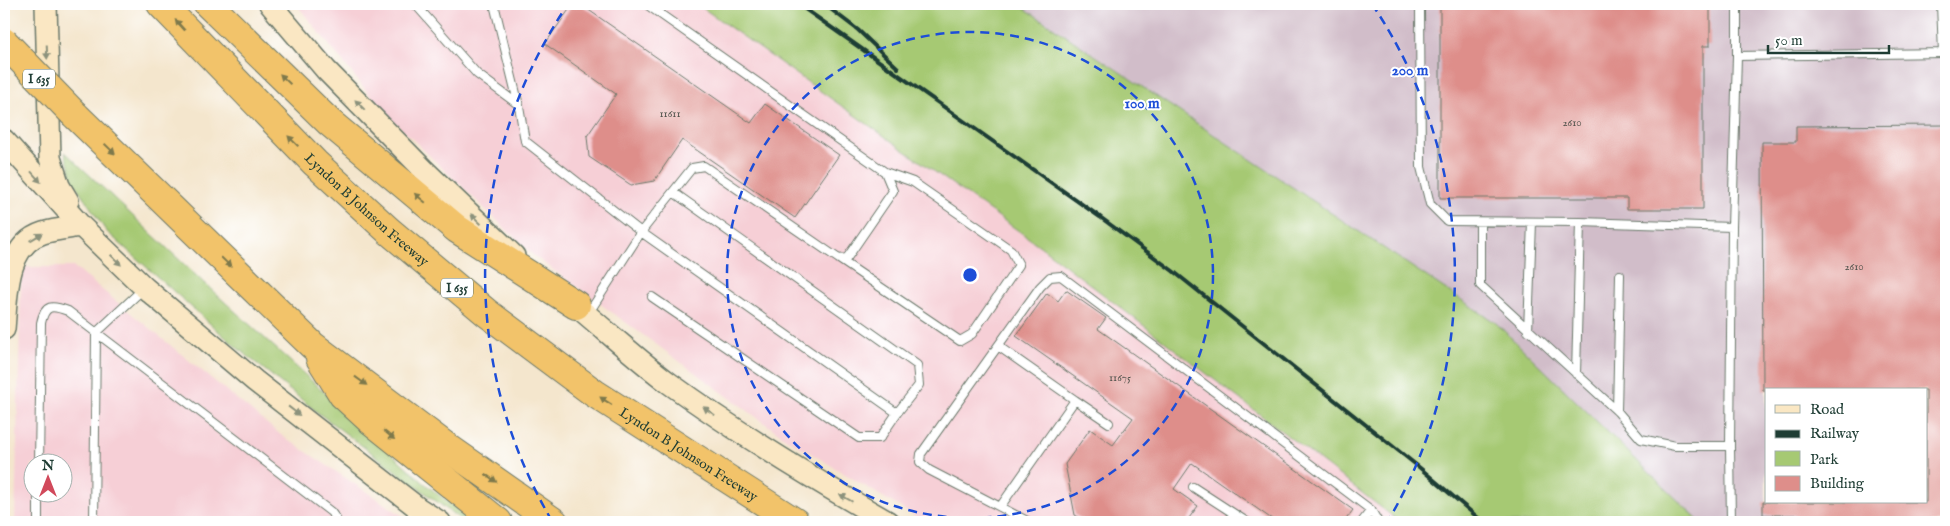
<svg xmlns="http://www.w3.org/2000/svg" width="1950" height="526" viewBox="0 0 1950 526" font-family="'IM FELL English',serif">
	<style>
		.built { fill: #f6cfd6; fill-rule: evenodd }
		.industrial { fill: #d1bdc9; fill-rule: evenodd }
		.green { fill: #a6c973; stroke: #628354 }
		.building { fill: #de8e8a }
		.lines { fill: none; stroke-linecap: round; stroke-linejoin: round }
		.lane-casing { stroke: #6a786a; stroke-width: 10 }
		.secondary-casing { stroke: #6a786a; stroke-width: 24 }
		.highway-casing { stroke: #6a786a; stroke-width: 30 }
		.lane { stroke: #fff; stroke-width: 8 }
		.secondary { stroke: #fae7c3; stroke-width: 21 }
		.highway { stroke: #f2c36a; stroke-width: 28 }
		.rail { stroke: #1f3d34; stroke-width: 4 }
		.highway-bridge-casing { stroke: #6a786a; stroke-width: 30; stroke-linecap: butt }
		.highway-bridge { stroke: #f2c36a; stroke-width: 28 }
		.oneway { fill: #7e794c }
		.oneway2 { fill: #8c927c }
		.ring { fill: none; stroke: #1d4ed8; stroke-width: 2.5; stroke-dasharray: 9 6 }
		.labels { text-anchor: middle; stroke-width: 4; stroke-linejoin: round; paint-order: stroke }
		.number-label { font-size: 11px; fill: #4f514a }
		.shield { fill: #fff; stroke: #627771; stroke-width: 1 }
		.shield-label { font-size: 12px; font-weight: bold; fill: #1f3d34 }
		.street-label { font-size: 14px; fill: #1f3d34; stroke: #fff }
		.centre { fill: #1d4ed8; stroke: #fff; stroke-width: 2.5 }
		.ring-label { font-size: 15px; text-anchor: middle; font-weight: bold; fill: #1d4ed8; stroke: #fff; stroke-width: 4; stroke-linejoin: round; paint-order: stroke }
	</style>
	<rect width="100%" height="100%" fill="#fff"/>
	<filter id="ink" filterUnits="userSpaceOnUse"><feTurbulence type="fractalNoise" baseFrequency=".02" numOctaves="2"/><feDisplacementMap in="SourceGraphic" scale="10" xChannelSelector="R" yChannelSelector="G"/><feConvolveMatrix kernelMatrix="1 2 1 2 8 2 1 2 1" color-interpolation-filters="sRGB"/></filter>
	<filter id="wash" filterUnits="userSpaceOnUse"><feTurbulence type="fractalNoise" baseFrequency=".0096" numOctaves="4" result="noise"/><feDisplacementMap in="SourceGraphic" scale="20" xChannelSelector="R" yChannelSelector="G"/><feGaussianBlur stdDeviation="1.12" result="paint"/><feColorMatrix in="noise" values="0 0 0 0 0 0 0 0 0 0 0 0 0 0 0 0 0 1.4 0 .05"/><feComposite in="paint" operator="in"/></filter>
	<g filter="url(#wash)">
		<rect width="100%" height="100%" fill="#f4e6cd"/>
		<path class="built" d="M296,4H697L1040,246L1400,522H924L784,437L534,256L381,109Z
			M24,267H74L281,435L412,522H15L21,280ZM32,464H62V494H32Z"/>
		<path class="industrial" d="M880,4H1946V522H1540ZM1766,390H1926V502H1766Z"/>
		<path class="green" d="M697,4H1018L1496,323L1700,522H1400L1040,246Z
			M65,152L205,284L424,483L473,522H464L317,412L235,346L106,231L73,181Z"/>
		<g id="blocks">
			<path class="building" d="M573,4H580L751,123L765,104L839,155L795,218L682,140L654,181L631,185L589,157L587,136L616,94L545,44Z
				M1440,4H1710V46H1703V209H1627V198H1440Z
				M1946,125V522H1795V515H1763V502H1926V390H1763L1762,142H1796V126Z
				M1066,290L1106,318L1098,329L1353,510L1344,522H1276L1192,463L1174,489L1198,506L1186,522H1087L1075,515L1065,464L1090,429L1113,445L1133,418L1016,336L1047,293L1058,301Z"/>
		</g>
	</g>
	<g filter="url(#ink)">
		<use href="#blocks" fill-opacity="0" stroke="#6a786a" stroke-width="1"/>
		<g class="lines">
			<g class="lane-casing">
				<path id="lane" d="M415,4L477,74L519,105
					M494,4L519,106L525,141L641,232L588,314
					M646,4L885,172L893,191L847,258L839,259L704,166L692,168L641,232L897,413L919,385L917,365L673,192
					M1420,4L1421,167L1430,204L1447,221L1580,222L1732,227L1730,446L1731,522
					M1941,4L1943,53
					M1737,56V4
					M1480,222V285L1617,411L1641,439L1675,446H1730
					M1732,227L1737,56L1946,53
					M839,259L960,341L972,334L1019,265L1011,250L913,182L885,172
					M652,297L859,438H880L897,413
					M1528,331L1532,222
					M998,346L1075,400L1000,507
					M1576,374L1580,222
					M1075,400L1109,423
					M1617,411L1620,275
					M39,464L41,323C45,304 52,305 68,311L331,512L336,519L335,522
					M1193,487L1233,513
					M38,522V494
					M94,522L96,333L143,289
					M407,522L418,508
					M1029,522L929,470L920,462L921,454L1040,287L1050,277L1061,276L1371,510L1378,522
					M1227,522L1233,513L1247,522
					M1362,522L1371,510"/>
			</g>
			<g class="secondary-casing">
				<path id="secondary" d="M46,4L50,158L59,186L68,201
					M270,4L326,70L423,169L514,256
					M4,140L81,226L145,288L255,381L418,508L440,522
					M563,295C599,324 633,356 669,383C739,434 813,479 888,522
					M4,329C7,297 5,245 43,233C55,229 69,228 81,226"/>
			</g>
			<g class="highway-casing">
				<g id="highway">
					<path id="s1" d="M161,4L315,163L389,231L487,313L594,393L795,522"/>
					<path d="M208,4L329,122L457,229L576,305"/>
					<path d="M75,115L313,346L444,445L554,522"/>
					<path d="M320,358L343,395L368,418L498,522"/>
				</g>
			</g>
			<use href="#lane" class="lane"/>
			<use href="#secondary" class="secondary"/>
			<use href="#highway" class="highway"/>
			<path class="rail" d="M798,4L1100,217L1173,271L1420,468L1483,522
				M824,4L858,30L898,68"/>
			<g class="highway-bridge-casing">
				<path id="highway-bridge" d="M4,42L75,115"/>
			</g>
			<use href="#highway-bridge" class="highway-bridge"/>
		</g>
		<defs><path id="oneway-solid" d="M-6-.8H1V-3.2L6.5 0L1 3.2V.8H-6Z" transform="scale(1.25)"/></defs>
		<g class="oneway">
			<use href="#oneway-solid" transform="translate(180 25) rotate(-132)"/>
			<use href="#oneway-solid" transform="translate(285 79) rotate(-136)"/>
			<use href="#oneway-solid" transform="translate(293 141) rotate(-135)"/>
			<use href="#oneway-solid" transform="translate(110 149) rotate(44)"/>
			<use href="#oneway-solid" transform="translate(420 198) rotate(-140)"/>
			<use href="#oneway-solid" transform="translate(226 262) rotate(44)"/>
			<use href="#oneway-solid" transform="translate(361 381) rotate(36)"/>
			<use href="#oneway-solid" transform="translate(606 401) rotate(-147)"/>
			<use href="#oneway-solid" transform="translate(389 435) rotate(39)"/>
			<use href="#oneway-solid" transform="translate(491 478) rotate(35)"/>
		</g>
		<g class="oneway2">
			<use href="#oneway-solid" transform="translate(47 52) rotate(88)"/>
			<use href="#oneway-solid" transform="translate(360 105) rotate(-134)"/>
			<use href="#oneway-solid" transform="translate(36 177) rotate(48)"/>
			<use href="#oneway-solid" transform="translate(476 219) rotate(-136)"/>
			<use href="#oneway-solid" transform="translate(36 237) rotate(-31)"/>
			<use href="#oneway-solid" transform="translate(116 260) rotate(44)"/>
			<use href="#oneway-solid" transform="translate(294 411) rotate(38)"/>
			<use href="#oneway-solid" transform="translate(709 411) rotate(-145)"/>
			<use href="#oneway-solid" transform="translate(846 498) rotate(-150)"/>
		</g>
	</g>
	<g class="ring">
		<circle cx="970" cy="275" r="243"/>
		<path d="M552 521A485 485 0 0 1 568 4M1372 4A485 485 0 0 1 1388 521"/>
	</g>
	<g class="labels">
		<g class="number-label">
			<text x="670" y="117">11611</text>
			<text x="1572" y="126">2610</text>
			<text x="1854" y="270">2610</text>
			<text x="1120" y="381">11675</text>
		</g>
		<g class="shield">
			<rect x="23" y="69.5" width="32" height="19" rx="4"/>
			<rect x="441" y="278.5" width="32" height="19" rx="4"/>
		</g>
		<g class="shield-label">
			<text x="39" y="83">I 635</text>
			<text x="457" y="292">I 635</text>
		</g>
		<g class="street-label">
			<text dy="5" stroke="none"><textPath href="#s1" startOffset="291">Lyndon B Johnson Freeway</textPath></text>
			<text dy="5" stroke="none"><textPath href="#s1" startOffset="696">Lyndon B Johnson Freeway</textPath></text>
		</g>
	</g>
	<circle cx="970" cy="275" r="8" class="centre"/>
	<g class="ring-label">
		<text x="1410" y="75">200 m</text>
		<text x="1142" y="108">100 m</text>
	</g>
	<rect width="1950" height="526" fill="none" stroke="#fff" stroke-width="20"/>
	<rect x="1765" y="388" width="162" height="115" fill="#ffffff" stroke="#a5b1ae"/>
	<rect x="1775" y="405" width="25" height="8" fill="#fae7c3" stroke="#a5b1ae"/>
	<text x="1810" y="414" font-size="15" fill="#1f3d34">Road</text>
	<rect x="1775" y="430" width="25" height="8" fill="#1f3d34" stroke="#a5b1ae"/>
	<text x="1810" y="438" font-size="15" fill="#1f3d34">Railway</text>
	<rect x="1775" y="451" width="25" height="15" fill="#a6c973" stroke="#a5b1ae"/>
	<text x="1810" y="464" font-size="15" fill="#1f3d34">Park</text>
	<rect x="1775" y="476" width="25" height="15" fill="#de8e8a" stroke="#a5b1ae"/>
	<text x="1810" y="488" font-size="15" fill="#1f3d34">Building</text>
	<g transform="translate(48 478)"><circle r="24" fill="#ffffff" stroke="#a5b1ae"/>
	<path d="M0-4L9 19L0 12L-9 19Z" fill="#d1495b"/>
	<text y="-8" font-size="14" font-weight="bold" text-anchor="middle" fill="#1f3d34">N</text>
	</g>
	<path d="M1768 45v8h121v-8" fill="none" stroke="#1f3d34" stroke-width="2.5"/>
	<text x="1775" y="45" font-size="15" fill="#1f3d34" stroke="#ffffff" stroke-width="4" paint-order="stroke">50 m</text>
</svg>
